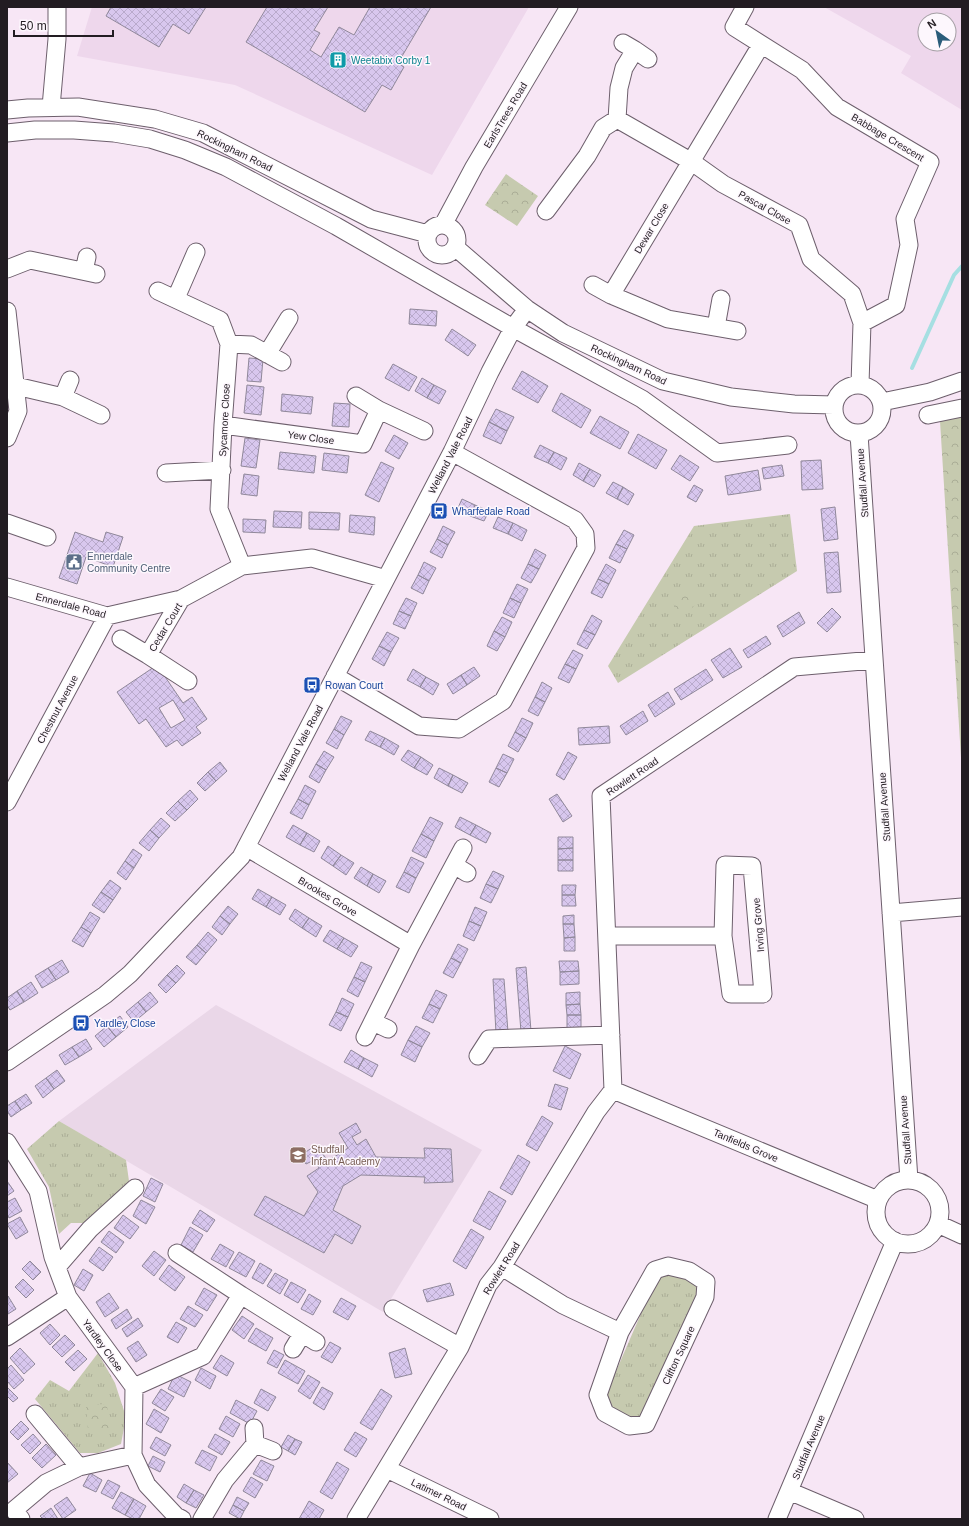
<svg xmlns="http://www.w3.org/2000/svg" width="969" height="1526" viewBox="0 0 969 1526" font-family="Arial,sans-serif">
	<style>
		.built { fill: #eed7ec; fill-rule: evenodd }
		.education { fill: #ead7e8 }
		.grass { fill: url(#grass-tufts) }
		.park { fill: url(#park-crowns) }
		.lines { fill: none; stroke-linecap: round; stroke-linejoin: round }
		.stream { stroke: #a6dfe2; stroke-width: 4 }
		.building { fill: url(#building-cross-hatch); stroke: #90889a; fill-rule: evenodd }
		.minor-casing { stroke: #6d5f6c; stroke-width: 19 }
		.minor { stroke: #fff; stroke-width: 17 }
		.labels { text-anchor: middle; stroke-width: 3; stroke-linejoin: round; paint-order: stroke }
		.culture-label { font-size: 10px; fill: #0d838f; stroke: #fdf7fd; text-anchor: start }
		.street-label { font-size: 10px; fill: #221c22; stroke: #fdf7fd }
		.transit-label { font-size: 10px; fill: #164399; stroke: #fdf7fd; text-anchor: start }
		.service-label { font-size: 10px; fill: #4e5e75; stroke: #fdf7fd; text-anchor: start }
		.education-label { font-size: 10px; fill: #785e54; stroke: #fdf7fd; text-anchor: start }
	</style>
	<defs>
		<pattern id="grass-tufts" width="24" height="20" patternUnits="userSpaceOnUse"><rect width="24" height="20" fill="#c6caaf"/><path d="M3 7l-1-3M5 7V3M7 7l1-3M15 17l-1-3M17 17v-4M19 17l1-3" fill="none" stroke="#aaad96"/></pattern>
		<pattern id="park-crowns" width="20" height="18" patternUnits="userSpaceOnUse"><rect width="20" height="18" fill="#c6caaf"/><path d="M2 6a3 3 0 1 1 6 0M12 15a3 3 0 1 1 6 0" fill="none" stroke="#aaad96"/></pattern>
		<pattern id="building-cross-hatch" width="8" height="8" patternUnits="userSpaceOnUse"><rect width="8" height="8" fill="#d8c7ee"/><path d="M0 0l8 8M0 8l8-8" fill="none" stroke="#b9aacc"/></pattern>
	</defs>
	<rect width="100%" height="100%" fill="#f7e6f5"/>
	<path class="built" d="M92,7H529L432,175L235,85L77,56Z
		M824,7H962V110L901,73L911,56ZM925,20H949V44H925Z"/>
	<path class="education" d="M216,1005L482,1150L383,1312L59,1121Z"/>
	<path class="grass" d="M790,514L797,571L618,683L608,666L694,526Z
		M59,1121L126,1160L129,1181L90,1223H71L59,1234L49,1187L27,1149Z
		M678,1272L695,1283L699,1290L642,1415C639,1416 636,1418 633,1418C619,1419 603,1406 607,1392L656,1279L666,1273Z
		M98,1353L115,1383L126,1417L121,1444L98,1453H80L35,1399L50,1380L69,1391Z"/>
	<path class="park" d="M506,174L538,196L517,226L485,205Z
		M962,415V774L940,421Z
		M687,588L699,600L692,608L678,610L671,602Z
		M107,1404L109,1429L88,1431L86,1405Z"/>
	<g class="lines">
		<path class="stream" d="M912,368L954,275L962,266"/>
	</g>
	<path class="building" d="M111,7H206L189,34L173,24L159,47L106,16Z
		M267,7H328L314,30L320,33L310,50L321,57L339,27L354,35L370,7H431L398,63L404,67L391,90L382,85L365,112L246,42Z
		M410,309L437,311L436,326L409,324Z
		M452,329L476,345L468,356L445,340Z
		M249,358L263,359L261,382L247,381Z
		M393,364L417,377L409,391L385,378Z
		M522,371L548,386L538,403L512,389Z
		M422,378L434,385L427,398L415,391Z
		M247,385L264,387L261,415L244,413Z
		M434,385L446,391L439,404L427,398Z
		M561,393L591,410L581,428L552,411Z
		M282,394L313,397L311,414L281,411Z
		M334,403L350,404L349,427L332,426Z
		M496,409L514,417L507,431L489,422Z
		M600,416L629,432L620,449L590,433Z
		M489,422L507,431L501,444L483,436Z
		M638,434L667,450L656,469L628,453Z
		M394,435L408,443L399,459L385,451Z
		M245,438L260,440L256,468L241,466Z
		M540,445L554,452L548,463L534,457Z
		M280,452L316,456L314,473L278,469Z
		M554,452L567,458L561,470L548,463Z
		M324,453L349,456L347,473L322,470Z
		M680,455L699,467L690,481L671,469Z
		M821,460L823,489L802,490L801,461Z
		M381,462L394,468L379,502L365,495Z
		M579,463L590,469L583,481L573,475Z
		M782,465L784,476L764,479L762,468Z
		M590,469L601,475L594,487L583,481Z
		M758,470L761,490L728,495L725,476Z
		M244,474L259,476L257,496L241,494Z
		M613,482L623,487L617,499L606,493Z
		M694,485L703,490L696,502L687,497Z
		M623,487L634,494L628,505L617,499Z
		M462,499L475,505L470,516L457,510Z
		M475,505L489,511L484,521L470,516Z
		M835,507L838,539L824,541L821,509Z
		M274,511L302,512L301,528L273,527Z
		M309,512L340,513L339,530L309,529Z
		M350,515L375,517L374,535L349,532Z
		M498,517L513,523L508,534L493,528Z
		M243,519L266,520L265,533L243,532Z
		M513,523L527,530L522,541L508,534Z
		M443,526L455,532L448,545L437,539Z
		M624,530L634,535L627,549L616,544Z
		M75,532L103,542L106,532L123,537L113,567L86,557L77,584L59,578Z
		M437,539L448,545L442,558L430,552Z
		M616,544L627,549L620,563L609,558Z
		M535,549L546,555L539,569L528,564Z
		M838,552L841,592L827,593L824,553Z
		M424,562L436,568L429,581L418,575Z
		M528,564L539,569L531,583L521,578Z
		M606,564L616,570L609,584L598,579Z
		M418,575L429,581L423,594L411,588Z
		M598,579L609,584L602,598L591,593Z
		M517,584L528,589L521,603L510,598Z
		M406,598L417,603L411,616L399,611Z
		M510,598L521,603L514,618L503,613Z
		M832,608L841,617L827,632L817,623Z
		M399,611L411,616L405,629L393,624Z
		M799,612L805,623L783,637L777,626Z
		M592,615L602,621L595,635L584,630Z
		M502,617L512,622L505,637L494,631Z
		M584,630L595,635L587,649L577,644Z
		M494,631L505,637L497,651L487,646Z
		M387,632L399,638L391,652L379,646Z
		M766,636L771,644L748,658L743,650Z
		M379,646L391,652L384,666L372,659Z
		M730,648L742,667L723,678L711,660Z
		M573,650L583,655L576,669L565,664Z
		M565,664L576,669L569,683L558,678Z
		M157,665L183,703L192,697L207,719L196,727L201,733L182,746L177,740L166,747L146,719L139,724L117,692ZM173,700L185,720L171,728L159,708Z
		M474,667L480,676L467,685L461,675Z
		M413,669L426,677L420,687L407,680Z
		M706,669L713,680L681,700L674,689Z
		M461,675L467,685L453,694L447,684Z
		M426,677L439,684L433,695L420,687Z
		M542,682L552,688L545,702L535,697Z
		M668,692L675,704L655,717L648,705Z
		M535,697L545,702L538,716L528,711Z
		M643,711L648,721L626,735L620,726Z
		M341,716L352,721L344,735L334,729Z
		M522,718L533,723L526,738L515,732Z
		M609,726L610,743L579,745L578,728Z
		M334,729L344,735L337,749L326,743Z
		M370,731L385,738L380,747L365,740Z
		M515,732L526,738L518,752L508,746Z
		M385,738L399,746L394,755L380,747Z
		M408,750L421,757L414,768L401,760Z
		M324,751L334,757L326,770L316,764Z
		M568,752L577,757L564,780L556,775Z
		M503,754L514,759L507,773L496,768Z
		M421,757L433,765L427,775L414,768Z
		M220,762L227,771L216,781L208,772Z
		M316,764L326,770L319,783L309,777Z
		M439,768L453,775L448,786L434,778Z
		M496,768L507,773L499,787L489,782Z
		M208,772L216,781L205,791L197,783Z
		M453,775L468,783L462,793L448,786Z
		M305,785L316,791L309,805L298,799Z
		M190,790L198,799L187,810L178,801Z
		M557,794L572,816L563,822L549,799Z
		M298,799L309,805L302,819L290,813Z
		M178,801L187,810L175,821L166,813Z
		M430,817L443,823L434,841L421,834Z
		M460,817L476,825L470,835L455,827Z
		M161,818L170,826L159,838L150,830Z
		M293,825L307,833L300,845L286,837Z
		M476,825L491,833L486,843L470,835Z
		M150,830L159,838L149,851L139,843Z
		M307,833L320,841L314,852L300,845Z
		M421,834L434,841L426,858L412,851Z
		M558,837H573V848L558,849Z
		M328,846L341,855L333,866L321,858Z
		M573,848V860H558V849Z
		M133,849L142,855L134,868L125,861Z
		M341,855L354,863L346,875L333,866Z
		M411,857L424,863L416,878L404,872Z
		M558,860H573V871H558Z
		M125,861L134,868L126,880L117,873Z
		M361,867L373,874L367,886L354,878Z
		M493,871L504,876L498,889L486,884Z
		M404,872L416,878L409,893L396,887Z
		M373,874L386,881L379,893L367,886Z
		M110,880L121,888L113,900L101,892Z
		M486,884L498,889L491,903L480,898Z
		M562,885H576L575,895H562Z
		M258,889L272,897L266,907L252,899Z
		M101,892L113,900L104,913L92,905Z
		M562,895H575L576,906H562Z
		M272,897L286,905L280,915L266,907Z
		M228,906L238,914L230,924L220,916Z
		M475,907L487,912L481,926L469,921Z
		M295,909L309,918L302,928L289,919Z
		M90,912L100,918L91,933L81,927Z
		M574,915V924H563V916Z
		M220,916L230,924L222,935L212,927Z
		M309,918L322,926L316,937L302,928Z
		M469,921L481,926L474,941L463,936Z
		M563,924H574L575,937L564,938Z
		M81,927L91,933L83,947L72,941Z
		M330,930L344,938L337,949L323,941Z
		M208,932L217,940L206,953L197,945Z
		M575,937V951H564V938Z
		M344,938L358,946L351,957L337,949Z
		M458,944L468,949L461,963L451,958Z
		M197,945L206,953L196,965L186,957Z
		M451,958L461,963L453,978L443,973Z
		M62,960L69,972L56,980L48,968Z
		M559,961H578L579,971L560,972Z
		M361,962L372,967L365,982L354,977Z
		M177,965L185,973L176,983L167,975Z
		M526,967L531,1031L521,1032L516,968Z
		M48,968L56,980L42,988L35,976Z
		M579,971V984L560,985V972Z
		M167,975L176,983L166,993L158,985Z
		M354,977L365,982L358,997L347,991Z
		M493,979H504L508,1032L496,1033Z
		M31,982L38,993L24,1002L17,991Z
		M436,990L447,995L440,1009L429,1004Z
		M17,991L24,1002L10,1010L7,1005V998Z
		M150,992L158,1002L146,1012L138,1002Z
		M580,992V1004L566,1005V993Z
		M342,998L354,1004L348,1017L336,1012Z
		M138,1002L146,1012L134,1022L126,1012Z
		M429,1004L440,1009L433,1023L422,1018Z
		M580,1004L581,1015H567L566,1005Z
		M336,1012L348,1017L341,1031L329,1025Z
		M567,1015H581V1027L567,1028Z
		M120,1016L128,1027L116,1037L107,1026Z
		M107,1026L116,1037L104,1047L95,1036Z
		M416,1026L430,1033L422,1047L408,1040Z
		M86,1039L92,1049L79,1057L72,1047Z
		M408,1040L422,1047L415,1062L401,1055Z
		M565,1046L581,1054L570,1079L553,1071Z
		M72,1047L79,1057L65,1065L59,1055Z
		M351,1050L364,1058L358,1069L344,1062Z
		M364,1058L378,1065L372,1077L358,1069Z
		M57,1070L65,1081L54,1089L46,1078Z
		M46,1078L54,1089L43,1098L35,1086Z
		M555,1084L568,1088L561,1110L548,1106Z
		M26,1094L32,1103L21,1110L15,1101Z
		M15,1101L21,1110L11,1117L7,1111V1106Z
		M542,1116L553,1123L537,1151L526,1145Z
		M356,1123L361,1132L352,1137L357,1145L366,1139L376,1157L425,1158L424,1148L451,1149L453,1182L424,1183L425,1177L361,1175L343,1186L333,1210L361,1226L352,1244L335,1234L324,1253L254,1215L265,1196L304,1216L318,1192L307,1176L319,1168L314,1160L306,1164L300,1156L316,1145L328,1161L348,1148L339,1133Z
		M518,1155L530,1162L512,1195L500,1188Z
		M151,1178L163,1184L155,1202L143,1196Z
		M7,1181L14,1191L7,1196Z
		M489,1191L506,1201L490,1230L473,1221Z
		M15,1198L22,1211L9,1218L7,1214V1202Z
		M141,1200L155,1207L146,1224L133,1216Z
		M200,1210L215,1220L207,1232L192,1223Z
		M123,1215L139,1227L130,1239L114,1228Z
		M20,1217L28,1232L16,1239L7,1224Z
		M190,1227L203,1235L193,1252L181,1245Z
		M471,1229L484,1237L466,1269L453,1261Z
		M109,1231L124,1242L116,1253L101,1242Z
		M220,1244L234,1252L226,1267L211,1259Z
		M99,1247L113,1257L103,1271L89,1261Z
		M154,1251L166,1260L154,1276L142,1266Z
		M239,1252L255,1261L246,1277L229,1268Z
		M30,1261L41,1272L33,1280L22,1269Z
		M260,1263L272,1270L263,1284L252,1278Z
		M169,1265L185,1277L175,1291L159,1279Z
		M83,1269L93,1275L84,1291L74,1285Z
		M275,1273L288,1280L280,1294L267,1286Z
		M23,1279L34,1290L26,1298L15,1287Z
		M291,1282L306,1290L298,1303L284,1295Z
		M450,1283L454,1295L427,1302L423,1290Z
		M204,1288L217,1295L207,1311L195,1304Z
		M109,1293L119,1308L105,1317L96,1302Z
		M309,1294L321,1301L313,1315L301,1309Z
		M8,1296L16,1309L8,1314L7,1313Z
		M341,1298L356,1306L348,1320L333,1312Z
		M188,1306L203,1315L195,1327L180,1319Z
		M127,1309L132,1318L116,1329L111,1320Z
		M242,1316L254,1324L244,1339L232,1330Z
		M138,1318L143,1326L127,1337L122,1329Z
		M176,1322L187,1328L178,1343L167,1337Z
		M50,1324L60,1335L50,1345L40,1333Z
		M256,1328L273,1338L266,1351L248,1341Z
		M65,1335L75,1345L62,1357L52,1347Z
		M138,1341L147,1355L136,1362L127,1348Z
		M330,1342L341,1348L332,1363L321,1357Z
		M20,1348L35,1364L24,1374L10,1358Z
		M405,1348L412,1374L395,1378L389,1353Z
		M78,1350L87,1359L74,1371L65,1362Z
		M274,1350L284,1355L277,1368L267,1363Z
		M221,1355L234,1363L227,1376L213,1368Z
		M285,1360L305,1371L298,1384L278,1373Z
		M11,1365L24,1380L14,1389L7,1381V1369Z
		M201,1368L216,1376L210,1389L195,1380Z
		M175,1374L191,1382L184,1397L168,1389Z
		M308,1375L320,1382L310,1399L298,1391Z
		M7,1387L18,1398L13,1402L7,1396Z
		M322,1387L333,1393L324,1410L313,1403Z
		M161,1389L174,1397L165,1411L152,1403Z
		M261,1389L276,1397L268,1411L254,1403Z
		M381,1389L392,1396L372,1430L360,1423Z
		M236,1400L257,1411L250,1424L230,1413Z
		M154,1409L169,1418L161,1433L146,1424Z
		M226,1416L240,1424L233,1437L219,1429Z
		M21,1421L29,1429L18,1440L10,1432Z
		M355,1432L367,1439L356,1457L344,1450Z
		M33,1434L41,1443L30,1454L21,1445Z
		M215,1434L230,1442L222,1455L208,1447Z
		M288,1435L295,1439L288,1451L281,1447Z
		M156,1437L171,1445L165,1456L150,1448Z
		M295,1439L302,1442L295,1455L288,1451Z
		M46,1444L56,1455L42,1468L32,1458Z
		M202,1450L217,1457L210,1471L195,1463Z
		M153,1456L165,1462L160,1472L148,1466Z
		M261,1460L274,1466L267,1481L253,1474Z
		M7,1462L18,1474L7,1483Z
		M337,1462L349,1469L332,1499L320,1492Z
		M90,1473L102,1480L96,1492L83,1486Z
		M251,1477L263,1484L255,1498L243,1491Z
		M108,1480L120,1486L113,1499L101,1493Z
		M184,1484L194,1490L186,1503L177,1497Z
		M194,1490L204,1495L196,1508L186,1503Z
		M121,1492L134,1499L125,1515L112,1508Z
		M67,1497L76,1510L63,1519L54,1506Z
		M237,1497L249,1503L244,1511L233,1505Z
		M134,1499L146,1506L139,1519H133L125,1515Z
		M309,1501L324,1510L319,1519H299Z
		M233,1505L244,1511L240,1519L229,1513Z
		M51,1508L58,1519H43L40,1516Z"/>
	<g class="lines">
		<g class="minor-casing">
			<path id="minor" d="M745,7L734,27L802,70L837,107L930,162L905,219L909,245L896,305L862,323
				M635,50L648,59
				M51,107L57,39V7
				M7,110L28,108L78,107L155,119L203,133L371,219L428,234
				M617,119L619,88L624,68L635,50L623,43
				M7,133L35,130H74L114,133L150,139L185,150L226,167L336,226L513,328L642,399L717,453L788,445
				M546,211L587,156L603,128L617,119L692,162L723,184L799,225L811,259L852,294L862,323L860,384
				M443,225L474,167L569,7
				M427 240a15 15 0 1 1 30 0a15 15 0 1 1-30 0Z
				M455,247L527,309L563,333L663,381L731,397L794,404L834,405
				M7,269L30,260L96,274
				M84,271L87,257
				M593,285L611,295
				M158,291L220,320L229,344L223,425L219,509L242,566
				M176,298L196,252
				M7,311L18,411L7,438
				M716,327L721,299
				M737,331L668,319L611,295L761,45
				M229,344L251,345L282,362
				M267,354L289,318
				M834 409a24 24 0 1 1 48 0a24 24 0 1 1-48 0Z
				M16,386L63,397L101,415
				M356,396L379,410
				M63,397L70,380
				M882,402L930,392L962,381
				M928,415L962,408
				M223,425L363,444L379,410L424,431
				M859,434L909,1180
				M166,473L222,470
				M7,523L47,537
				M7,587L107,616L181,599L242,566L312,558L386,579
				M181,599L148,655L188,681
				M121,639L148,655
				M335,676L419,726L459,729L503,701L586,548L585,534L575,520L452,452
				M7,802L107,616
				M246,847L411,945L365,1037
				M454,865L467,873
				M891,913L962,907
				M607,936H723L725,865L752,866L763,994H731L723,936
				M411,945L463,848
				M373,1022L388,1029
				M478,1056L489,1039L611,1035
				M7,1062L105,995L130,974L241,857L452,452L490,372L513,328L527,309
				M613,1090L878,1200
				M7,1142L38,1191L53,1257L68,1297L134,1387L133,1455L147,1485L176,1516L182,1519
				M876 1212a32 32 0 1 1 64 0a32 32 0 1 1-64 0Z
				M938,1224L962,1235
				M177,1253L241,1295
				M57,1267L90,1229L135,1188
				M502,1267L563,1305L620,1332L598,1395L605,1413L629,1426L646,1424L705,1297L706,1282L689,1271L668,1266L655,1270L620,1332
				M393,1309L460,1347
				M7,1337L68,1297
				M293,1349L302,1334
				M134,1387L203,1356L241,1295L316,1342
				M35,1414L79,1467
				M255,1444L273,1451
				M387,1469L490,1519
				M789,1491L855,1519
				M21,1519L14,1510L46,1483L79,1467L133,1455
				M202,1519L225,1480L255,1444L254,1428
				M356,1519L460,1347L488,1285L502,1267L596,1112L613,1090L601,796L794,667L874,660
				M777,1519L895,1241"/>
		</g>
		<use href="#minor" class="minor"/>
	</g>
	<defs>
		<g id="building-square" transform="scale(0.9)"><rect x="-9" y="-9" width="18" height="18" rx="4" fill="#0f9aa8" stroke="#fdf7fd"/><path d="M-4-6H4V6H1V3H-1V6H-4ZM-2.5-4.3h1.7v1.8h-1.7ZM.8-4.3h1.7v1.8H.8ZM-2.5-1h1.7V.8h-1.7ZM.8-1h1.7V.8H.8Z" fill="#fff"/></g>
		<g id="bus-square" transform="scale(0.9)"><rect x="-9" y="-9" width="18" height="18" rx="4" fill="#1a4fb4" stroke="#fdf7fd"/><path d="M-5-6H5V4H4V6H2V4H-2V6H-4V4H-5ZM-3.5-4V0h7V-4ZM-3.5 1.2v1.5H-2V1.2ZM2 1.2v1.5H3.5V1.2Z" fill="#fff"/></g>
		<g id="civic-square" transform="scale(0.9)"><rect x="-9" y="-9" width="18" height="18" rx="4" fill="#5c6f8a" stroke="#fdf7fd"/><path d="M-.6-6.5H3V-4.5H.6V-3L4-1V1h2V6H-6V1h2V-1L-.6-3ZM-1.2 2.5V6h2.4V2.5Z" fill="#fff"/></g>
		<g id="school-square" transform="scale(0.9)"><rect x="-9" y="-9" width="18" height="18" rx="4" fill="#8d6e63" stroke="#fdf7fd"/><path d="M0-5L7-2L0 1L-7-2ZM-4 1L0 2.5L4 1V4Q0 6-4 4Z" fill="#fff"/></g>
	</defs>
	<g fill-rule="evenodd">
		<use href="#building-square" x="338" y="60"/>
		<use href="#bus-square" x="439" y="511"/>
		<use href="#civic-square" x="74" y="562"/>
		<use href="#bus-square" x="312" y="685"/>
		<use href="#bus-square" x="81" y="1023"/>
		<use href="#school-square" x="298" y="1155"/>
	</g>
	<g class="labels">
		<g class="culture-label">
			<text x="351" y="64">Weetabix Corby 1</text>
		</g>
		<g class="street-label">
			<text transform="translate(505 115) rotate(-59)" y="4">EarlsTrees Road</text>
			<text transform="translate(888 137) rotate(31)" y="4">Babbage Crescent</text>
			<text transform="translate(235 150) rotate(26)" y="4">Rockingham Road</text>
			<text transform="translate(765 207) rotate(29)" y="4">Pascal Close</text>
			<text transform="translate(651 228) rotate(-59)" y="4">Dewar Close</text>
			<text transform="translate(629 364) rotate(25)" y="4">Rockingham Road</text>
			<text transform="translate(224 420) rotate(-87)" y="4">Sycamore Close</text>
			<text transform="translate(311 437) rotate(8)" y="4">Yew Close</text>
			<text transform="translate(450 455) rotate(-63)" y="4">Welland Vale Road</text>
			<text transform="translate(862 483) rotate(-94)" y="4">Studfall Avenue</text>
			<text transform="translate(71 605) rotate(15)" y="4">Ennerdale Road</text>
			<text transform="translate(165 627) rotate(-59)" y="4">Cedar Court</text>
			<text transform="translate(57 709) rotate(-62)" y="4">Chestnut Avenue</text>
			<text transform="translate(300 743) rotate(-62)" y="4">Welland Vale Road</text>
			<text transform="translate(632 776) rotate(-34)" y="4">Rowlett Road</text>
			<text transform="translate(884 807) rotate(-94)" y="4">Studfall Avenue</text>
			<text transform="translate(328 896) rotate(31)" y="4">Brookes Grove</text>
			<text transform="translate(758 925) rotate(-95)" y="4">Irving Grove</text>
			<text transform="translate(905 1130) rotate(-94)" y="4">Studfall Avenue</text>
			<text transform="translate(746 1145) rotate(23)" y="4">Tanfields Grove</text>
			<text transform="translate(501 1268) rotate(-58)" y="4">Rowlett Road</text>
			<text transform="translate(103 1345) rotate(54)" y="4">Yardley Close</text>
			<text transform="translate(678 1355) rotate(-65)" y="4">Clifton Square</text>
			<text transform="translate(808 1447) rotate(-67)" y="4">Studfall Avenue</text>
			<text transform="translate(439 1494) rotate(26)" y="4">Latimer Road</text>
		</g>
		<g class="transit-label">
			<text x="452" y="515">Wharfedale Road</text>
			<text x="325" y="689">Rowan Court</text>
			<text x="94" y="1027">Yardley Close</text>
		</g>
		<g class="service-label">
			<text x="87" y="560">Ennerdale<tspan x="87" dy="12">Community Centre</tspan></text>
		</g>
		<g class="education-label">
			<text x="311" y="1153">Studfall<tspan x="311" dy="12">Infant Academy</tspan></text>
		</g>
	</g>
	<rect width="969" height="1526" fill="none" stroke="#221c22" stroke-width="16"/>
	<g transform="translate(937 32) rotate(327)"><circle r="19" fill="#fdf7fd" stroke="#a59fa5"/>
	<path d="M0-3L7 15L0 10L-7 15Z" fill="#2a5c7a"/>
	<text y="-6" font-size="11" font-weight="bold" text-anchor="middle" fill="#221c22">N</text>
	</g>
	<path d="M14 30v6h99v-6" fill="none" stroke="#221c22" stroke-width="2"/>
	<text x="20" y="30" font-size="12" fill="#221c22" stroke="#fdf7fd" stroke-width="3" paint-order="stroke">50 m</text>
</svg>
